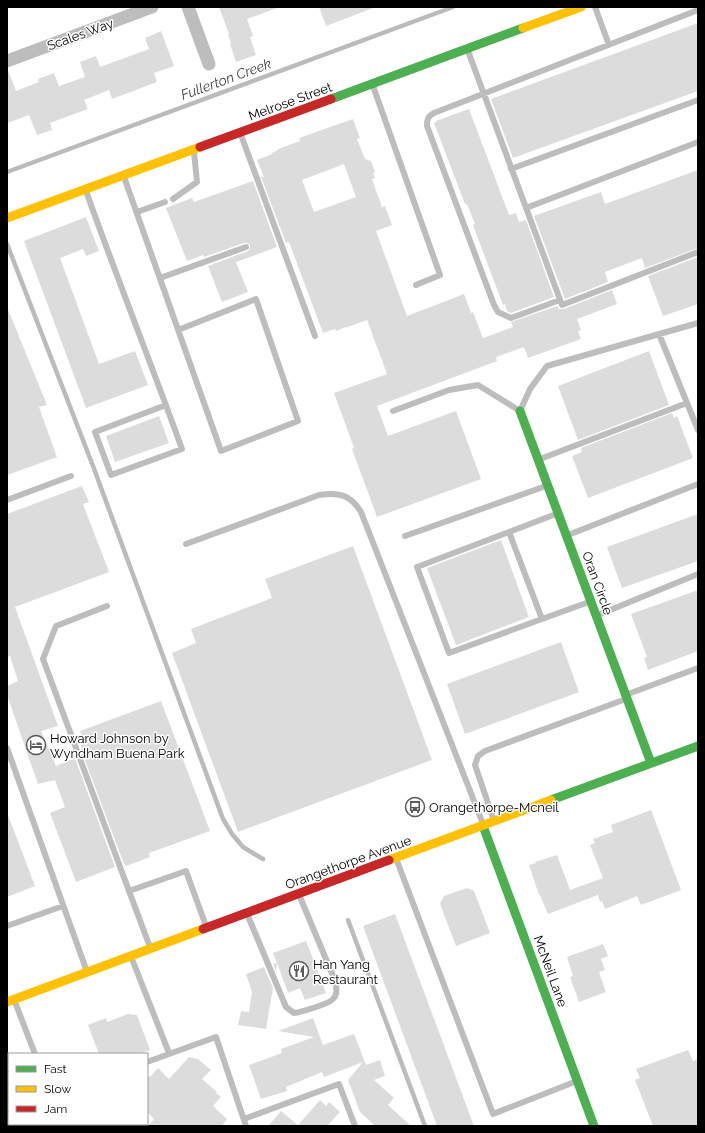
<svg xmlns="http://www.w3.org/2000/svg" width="705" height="1133" viewBox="0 0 705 1133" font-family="Raleway,sans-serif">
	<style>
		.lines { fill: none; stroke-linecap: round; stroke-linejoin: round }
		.stream { stroke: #bbb; stroke-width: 4.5 }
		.building { fill: #dcdcdc; fill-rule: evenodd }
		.lane { stroke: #bdbdbd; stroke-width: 6 }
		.street { stroke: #bdbdbd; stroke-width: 13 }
		.fast { stroke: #4caf50; stroke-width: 9 }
		.slow { stroke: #ffc107; stroke-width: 9 }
		.jam { stroke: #c62828; stroke-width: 9 }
		.labels { text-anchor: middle; stroke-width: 3; stroke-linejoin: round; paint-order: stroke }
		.street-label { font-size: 13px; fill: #000; stroke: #fff }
		.poi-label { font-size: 13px; fill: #000; stroke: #fff; text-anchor: start }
		.water-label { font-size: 14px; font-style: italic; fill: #3f3f3f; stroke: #fff }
	</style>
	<rect width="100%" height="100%" fill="#fff"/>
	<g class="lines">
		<path class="stream" d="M7,172L453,7
			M7,244L93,466L223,819L232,834L243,847L263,859
			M348,920L425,1126"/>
	</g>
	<path class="building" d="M219,7H277V8L247,19L253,36L250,37L256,55L236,62L230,44L231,43L228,34H229Z
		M319,7H373V8L326,26Z
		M698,23V91L513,158L491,99Z
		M161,31L174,66L154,73L157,82L112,99L109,90L84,100L88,109L50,123L52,130L37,135L29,115L7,123V70H8L16,91L39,82L38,79L54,73L59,86L85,77L80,62L96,56L100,67L149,49L145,38Z
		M469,109L509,215L516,213L519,222L526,220L554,297L511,313L507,311L505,304L503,305L473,225L475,224L467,204H465L434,123L436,122V121Z
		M353,119L360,138L357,139L365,159L371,161L375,172L373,173L375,178L372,179L382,207L385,206L392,225L376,231L407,316L464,294L471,313L473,312L483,338L513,327L511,322L557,306L559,309H564L612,290L617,304L577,319L581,330L578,331L581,339L528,358L524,347L496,357L497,361L377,406L388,436L456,411L481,479L377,517L352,449L354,448L334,393L387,374L367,320L345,328V327L336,331L335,329L323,333L289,242L286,243L261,177H264L257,160L272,154V153L278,150V149L300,141L299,138ZM344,164L356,197L314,212L302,180Z
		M698,170V248L645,268L642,258L605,272L608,282L565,299L534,216L601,192L605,204Z
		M253,181L277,247L236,262L248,292L222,302L208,266L248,251L250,248V245L247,243H244L204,257L203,255L187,261L166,208L192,198L194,202Z
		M86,217L99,251L86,256L83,249L60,258L99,364L135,351L148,385L86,408L24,241Z
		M698,257V304L663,316L648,276Z
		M7,307L47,405L39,407L57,457L7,475Z
		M649,351L669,405L578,440L558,386Z
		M672,413L674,418L677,416L693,458L588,498L572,456L582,452L581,448Z
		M159,416L169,443L115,462L106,436Z
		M82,486L89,502L83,504L109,572L15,607L58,726L41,731L56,766L75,758L115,867L76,882L50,813L65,807L55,780L38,784L7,695V686L18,681L10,656L7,657V514Z
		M698,514V561L622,588L607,547Z
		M501,540L529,617L456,645L427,568Z
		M353,546L432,760L238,832L172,653L196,643L191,629L272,598L265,579Z
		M698,590V651L648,670L644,658L647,657L631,614Z
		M561,642L579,692L465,734L447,684Z
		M161,701L210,831L149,853L150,857L126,866L125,864H124L83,755L81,745L85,744L80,731Z
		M651,810L681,890L641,905L637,896L605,909L602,901L600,902L598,895L548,914L540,895H539L529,865L536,863L535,862L557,855L570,890L603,878L590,845L595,843L593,839L613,832L611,825Z
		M7,815H8L35,886L7,897Z
		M467,888L474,891L490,933L456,946L440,904L444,896Z
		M395,914L474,1126H437L363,926Z
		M306,941L326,993L305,1000L300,988L288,993L277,963L276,971L273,964L277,963L273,953Z
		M603,944L608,956L601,959L605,970L599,972L606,992L579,1002L570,977L573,976L567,957Z
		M264,967L273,988L266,1029L238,1025L241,1011L249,1012L252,992L246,974Z
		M128,1014L137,1015L150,1050L139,1054H99L88,1025L106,1018L107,1022Z
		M313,1018L323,1045L354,1034L366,1065L380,1060L385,1076L374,1080L394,1098L388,1105L411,1126H375L360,1112L348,1080L363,1062L324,1077L322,1072L286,1087L287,1091L261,1099L249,1065L282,1053L281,1049L314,1037L278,1031Z
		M688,1050L693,1061L698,1059V1126H653L635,1080L640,1078L636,1069Z
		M189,1057L198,1059L211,1070L202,1079L217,1092L216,1093L221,1097L213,1106L227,1119L222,1126H148L154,1119L147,1112V1077L151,1076L158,1068L169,1079Z
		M320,1100L326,1106L329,1102L340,1112L327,1126H268L281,1111L298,1125Z"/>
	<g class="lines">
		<path class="lane" d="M595,7L609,45
			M468,51L562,305L698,252
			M373,86L440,275L416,285
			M241,135L315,336
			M511,169L698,100
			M124,177L221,451L298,421L256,299L178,330
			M86,191C117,278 151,363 182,449L111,475L95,432L166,405
			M173,199L197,182L194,152
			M526,208L698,142
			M137,212L165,202
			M160,278L246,247
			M560,300L511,318L498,312L494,305L427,126C427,119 428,116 434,113L698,10
			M659,334L698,430
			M393,411L449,390L478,385L520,411L530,389L547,366L698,323
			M540,459L687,403
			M7,500L71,476
			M556,514L509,532L542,619L589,602
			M509,532L417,567L449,653L542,619
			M568,535L698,484
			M405,536L546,486
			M186,544L319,495C338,492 350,494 361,512L483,824
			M107,606L56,626L43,659L129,891
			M598,615L698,574
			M628,694L698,668
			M7,748L86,969
			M493,818L475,765L478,756L485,751L626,699
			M397,861L493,1114L577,1081
			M248,916L286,1007L294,1013C301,1012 329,1004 333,999C338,994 336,989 336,983L300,897
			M7,926L63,906
			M150,947L129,891L186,871L206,926
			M132,959L169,1053
			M15,1002L35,1054
			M147,1062L216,1037L246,1126
			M244,1119L339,1084L355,1126
			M62,1124L63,1126
			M128,1124L129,1126"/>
		<path class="street" d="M188,7L209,64
			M7,61L152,7"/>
		<path class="fast" d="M331,99L523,28
			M520,411L651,763
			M551,800L698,746
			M483,826L594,1126"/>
		<path class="slow" d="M523,28L581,7
			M7,218L200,147
			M389,860L551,800
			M7,1002L203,929"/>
		<path class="jam" d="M200,147L331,99
			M203,929L389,860"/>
	</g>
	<defs>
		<g id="hotel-ring" transform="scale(1)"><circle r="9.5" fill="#fff" stroke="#595959" stroke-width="1.5"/><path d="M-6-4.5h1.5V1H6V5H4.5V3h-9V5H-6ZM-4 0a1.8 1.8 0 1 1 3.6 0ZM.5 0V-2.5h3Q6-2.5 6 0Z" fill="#595959"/></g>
		<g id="bus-ring" transform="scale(1)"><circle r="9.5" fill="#fff" stroke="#595959" stroke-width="1.5"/><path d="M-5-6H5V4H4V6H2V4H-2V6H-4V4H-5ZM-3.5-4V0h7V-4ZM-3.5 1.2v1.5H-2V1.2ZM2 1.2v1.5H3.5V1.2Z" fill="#595959"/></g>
		<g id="restaurant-ring" transform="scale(1)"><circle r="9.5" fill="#fff" stroke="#595959" stroke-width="1.5"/><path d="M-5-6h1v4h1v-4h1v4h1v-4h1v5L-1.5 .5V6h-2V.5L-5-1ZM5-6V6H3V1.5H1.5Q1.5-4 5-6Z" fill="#595959"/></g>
	</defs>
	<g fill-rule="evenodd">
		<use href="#hotel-ring" x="36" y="745"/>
		<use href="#bus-ring" x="415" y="807"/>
		<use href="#restaurant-ring" x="299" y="971"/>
	</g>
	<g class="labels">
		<g class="street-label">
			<text transform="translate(80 34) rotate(-20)" y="5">Scales Way</text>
			<text transform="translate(290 101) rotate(-20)" y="5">Melrose Street</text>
			<text transform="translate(598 583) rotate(70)" y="5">Oran Circle</text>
			<text transform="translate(348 862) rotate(-20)" y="5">Orangethorpe Avenue</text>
			<text transform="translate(551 971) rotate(70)" y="5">McNeil Lane</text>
		</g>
		<g class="poi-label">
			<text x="50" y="743">Howard Johnson by<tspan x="50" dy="15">Wyndham Buena Park</tspan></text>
			<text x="429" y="812">Orangethorpe-Mcneil</text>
			<text x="313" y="969">Han Yang<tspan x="313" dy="15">Restaurant</tspan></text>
		</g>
		<g class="water-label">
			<text transform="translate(226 79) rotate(-20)" y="5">Fullerton Creek</text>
		</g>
	</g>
	<rect width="705" height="1133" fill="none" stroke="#000000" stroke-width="16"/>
	<rect x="8" y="1053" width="140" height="72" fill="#ffffff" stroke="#999999"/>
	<rect x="16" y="1066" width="20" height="6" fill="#4caf50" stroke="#999999"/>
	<text x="44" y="1073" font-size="12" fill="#000000">Fast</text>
	<rect x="16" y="1086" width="20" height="6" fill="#ffc107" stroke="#999999"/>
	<text x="44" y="1093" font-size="12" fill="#000000">Slow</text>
	<rect x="16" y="1106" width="20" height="6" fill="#c62828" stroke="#999999"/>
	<text x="44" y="1113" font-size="12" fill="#000000">Jam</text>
</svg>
